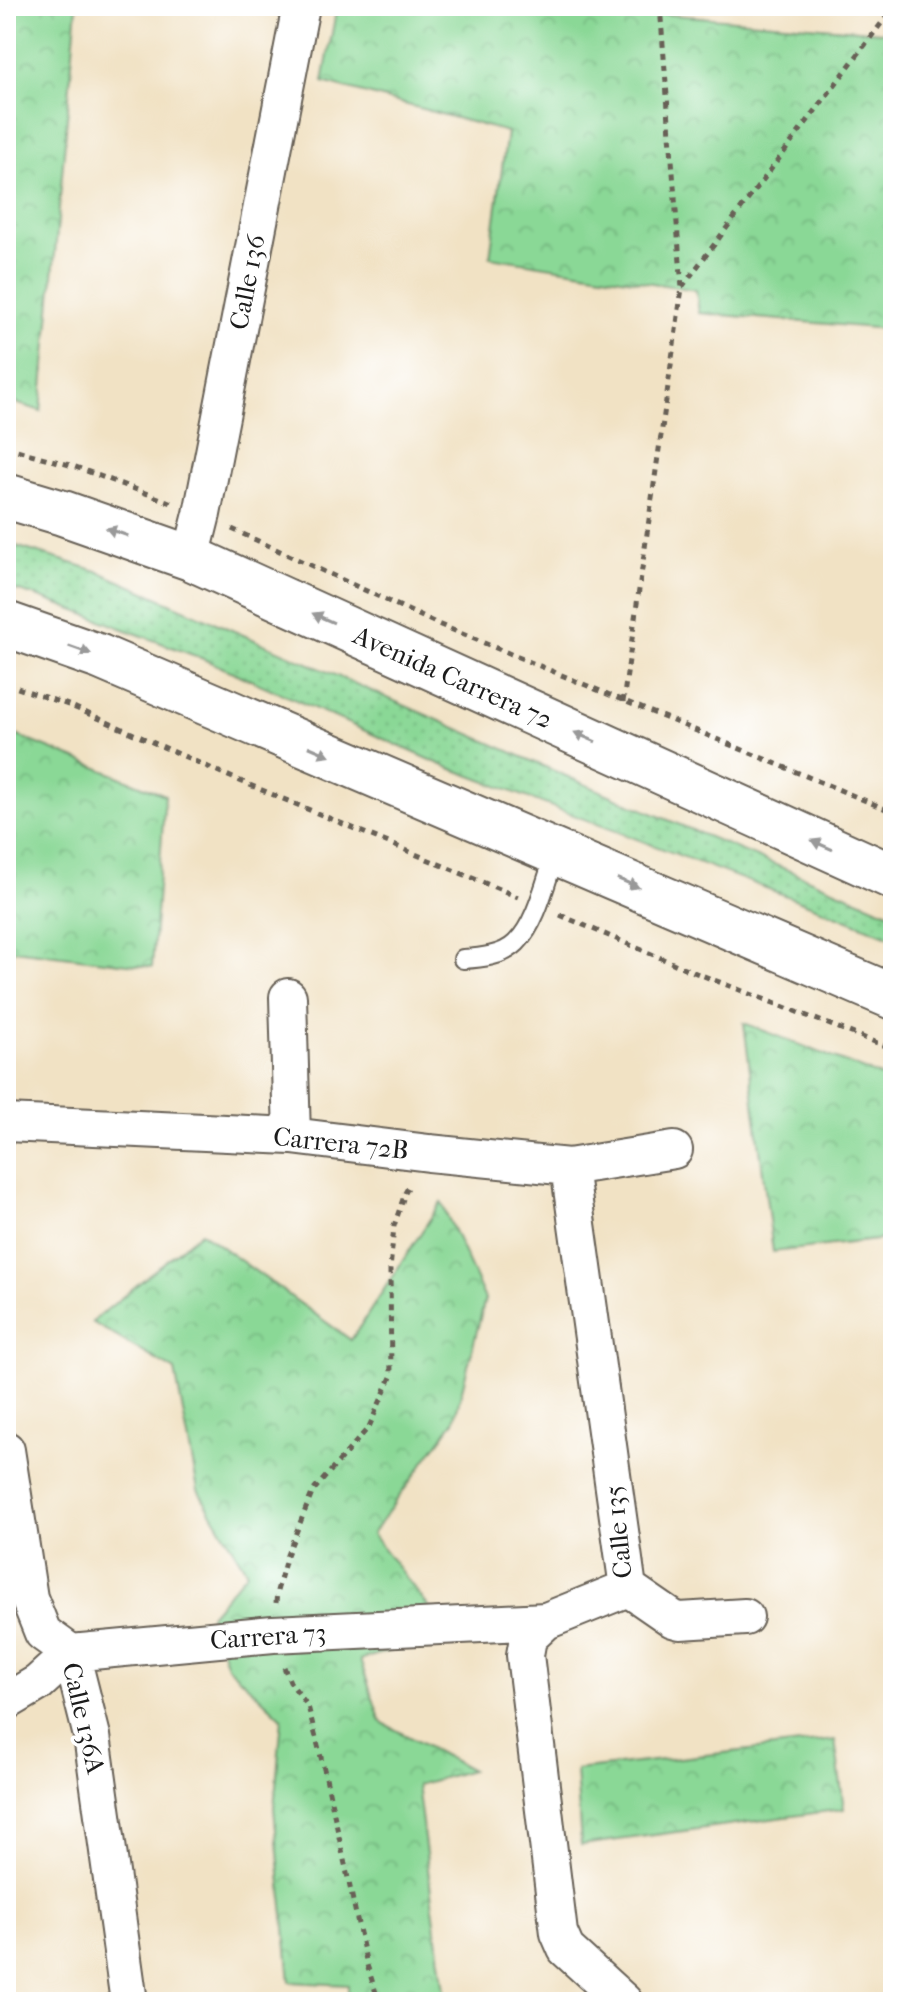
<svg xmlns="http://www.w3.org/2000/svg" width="899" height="2008" viewBox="0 0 899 2008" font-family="'IM FELL French Canon',serif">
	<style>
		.grass { fill: url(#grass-dots); stroke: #537a59; stroke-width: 2 }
		.park { fill: url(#park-crowns); stroke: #537a59; stroke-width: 2 }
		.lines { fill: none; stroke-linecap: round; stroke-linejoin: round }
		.service-casing { stroke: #676157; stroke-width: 22 }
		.minor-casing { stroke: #676157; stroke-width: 40 }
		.trunk-casing { stroke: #676157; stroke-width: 48 }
		.path { stroke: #676157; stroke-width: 5; stroke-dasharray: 6 6; stroke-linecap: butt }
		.service { stroke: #fff; stroke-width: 18 }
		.minor { stroke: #fff; stroke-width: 36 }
		.trunk { stroke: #fff; stroke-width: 44 }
		.oneway { fill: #999 }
		.labels { text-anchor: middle; stroke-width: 7; stroke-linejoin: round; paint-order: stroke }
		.street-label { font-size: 26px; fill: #1c1c1c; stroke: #fff }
	</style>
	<defs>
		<pattern id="grass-dots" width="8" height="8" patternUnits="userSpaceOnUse" patternTransform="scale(2)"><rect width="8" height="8" fill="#8ad896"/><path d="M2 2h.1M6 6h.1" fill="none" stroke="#76b981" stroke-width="1.8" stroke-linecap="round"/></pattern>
		<pattern id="park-crowns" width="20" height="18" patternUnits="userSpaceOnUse" patternTransform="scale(2)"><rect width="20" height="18" fill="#8ad896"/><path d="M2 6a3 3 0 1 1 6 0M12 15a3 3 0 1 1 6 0" fill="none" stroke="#76b981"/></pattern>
	</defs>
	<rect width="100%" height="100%" fill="#fff"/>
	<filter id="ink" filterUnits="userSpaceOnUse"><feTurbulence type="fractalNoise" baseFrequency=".0125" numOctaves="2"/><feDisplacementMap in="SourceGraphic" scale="16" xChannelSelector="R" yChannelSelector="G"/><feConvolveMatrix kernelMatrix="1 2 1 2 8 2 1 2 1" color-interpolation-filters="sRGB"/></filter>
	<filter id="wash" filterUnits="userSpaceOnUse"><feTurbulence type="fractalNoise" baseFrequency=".006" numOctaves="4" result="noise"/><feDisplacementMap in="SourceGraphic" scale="32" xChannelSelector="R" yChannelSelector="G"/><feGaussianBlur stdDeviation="1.8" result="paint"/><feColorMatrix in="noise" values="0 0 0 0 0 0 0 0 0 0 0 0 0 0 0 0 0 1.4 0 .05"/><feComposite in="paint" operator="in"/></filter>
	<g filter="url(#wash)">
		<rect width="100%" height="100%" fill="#f1e2c4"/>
		<path class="grass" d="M6,543L97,571L630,804L893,914V938L813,906L442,765L201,658L39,597L6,587Z"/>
		<path class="park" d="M6,6H77L41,411L6,400Z
			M337,6H566L893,33V260L885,329L699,313L696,290L490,257L507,132L323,82Z
			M6,731L165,795L152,967L6,949Z
			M744,1023L893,1081V1238L773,1252Z
			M441,1202L485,1299L454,1421L372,1534L448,1632L360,1660L381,1722L471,1770L417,1785L444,1991L453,2002H348V1985L290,1982L274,1808L282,1718L227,1666L210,1615L247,1572L198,1490L175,1371L92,1322L201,1232L351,1340Z
			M835,1740L844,1809L581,1845L576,1770Z"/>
	</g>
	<g filter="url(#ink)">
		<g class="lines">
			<g class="service-casing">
				<path id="service" d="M463,959C480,958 503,956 516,943C537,923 546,879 556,852"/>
			</g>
			<g class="minor-casing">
				<path id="minor" d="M191,558L202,514L301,6
					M288,997L292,1136
					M6,1123L292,1136L429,1153L569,1167L674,1150
					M569,1167L628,1588L546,1621L528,1638L525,1655L559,1933L566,1949L624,2002
					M6,1450L29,1598L43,1633L71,1653L92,1736L129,2002
					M628,1588L673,1619L680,1621L745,1617
					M6,1702L38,1683L71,1653L273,1634L546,1621"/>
			</g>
			<g class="trunk-casing">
				<path id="trunk" d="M6,496L63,513L191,558L893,877
					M6,624L100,657L893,997"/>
			</g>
			<path class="path" d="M682,287L893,8
				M6,447L73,466L172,503
				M232,529L438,624L893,812
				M6,684L71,706L233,778L518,897
				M623,702L682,288L660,6
				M560,915L696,973L893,1049
				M276,1603L277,1591L287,1555L313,1491L369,1427L391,1377L390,1270L394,1226L405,1193L410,1184
				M284,1667L290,1682L308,1706L325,1773L367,1965L379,2002"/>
			<use href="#service" class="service"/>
			<use href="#minor" class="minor"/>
			<use href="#trunk" class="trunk"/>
		</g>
		<defs><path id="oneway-solid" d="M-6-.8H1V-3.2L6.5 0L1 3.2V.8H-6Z" transform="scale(2)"/></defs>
		<g class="oneway">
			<use href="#oneway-solid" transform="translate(117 532) rotate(-161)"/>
			<use href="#oneway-solid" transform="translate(323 618) rotate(-156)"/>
			<use href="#oneway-solid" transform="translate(80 650) rotate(19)"/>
			<use href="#oneway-solid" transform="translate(585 737) rotate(-156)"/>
			<use href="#oneway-solid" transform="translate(319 751) rotate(23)"/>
			<use href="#oneway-solid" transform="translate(822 845) rotate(-156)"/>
			<use href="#oneway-solid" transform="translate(628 883) rotate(23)"/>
		</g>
	</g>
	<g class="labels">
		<g class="street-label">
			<text transform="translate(247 282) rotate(-79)" y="9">Calle 136</text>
			<text transform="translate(453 677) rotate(24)" y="9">Avenida Carrera 72</text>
			<text transform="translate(341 1143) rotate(6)" y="9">Carrera 72B</text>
			<text transform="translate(618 1532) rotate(-96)" y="9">Calle 135</text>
			<text transform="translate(268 1636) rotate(-4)" y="9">Carrera 73</text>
			<text transform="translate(84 1718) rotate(77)" y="9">Calle 136A</text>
		</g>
	</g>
	<rect width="899" height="2008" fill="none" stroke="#fff" stroke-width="32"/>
</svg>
